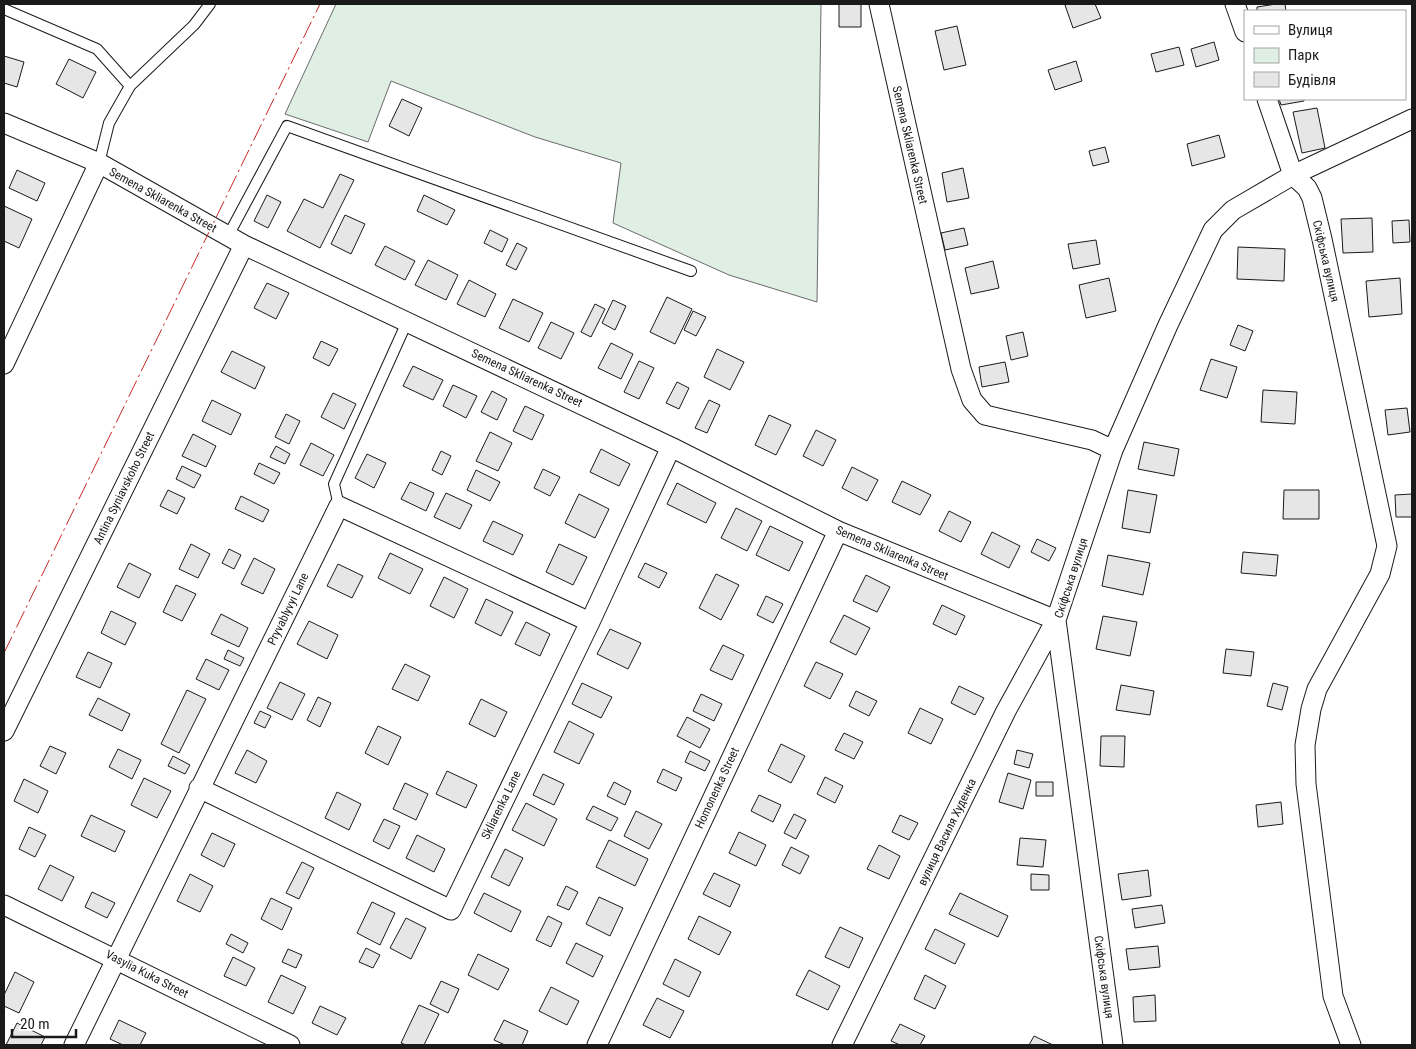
<svg xmlns="http://www.w3.org/2000/svg" width="1416" height="1049" viewBox="0 0 1416 1049" font-family="'Roboto Condensed',sans-serif">
	<style>
		.green { fill: #e0efe3; stroke: #6a6a6a }
		.building { fill: #e6e6e6; stroke: #1a1a1a }
		.lines { fill: none; stroke-linecap: round; stroke-linejoin: round }
		.service-casing { stroke: #1a1a1a; stroke-width: 12 }
		.minor-casing { stroke: #1a1a1a; stroke-width: 21 }
		.service { stroke: #fff; stroke-width: 10 }
		.minor { stroke: #fff; stroke-width: 19 }
		.power { stroke: #c62828; stroke-width: 1; stroke-dasharray: 18 4 2.5 4; stroke-linecap: butt }
		.labels { text-anchor: middle; stroke-width: 4; stroke-linejoin: round; paint-order: stroke }
		.street-label { font-size: 12px; fill: #1a1a1a; stroke: #fff }
	</style>
	<rect width="100%" height="100%" fill="#fff"/>
	<path class="green" d="M336,4H821L817,302L729,275L613,223L621,163L535,137L391,81L368,142L285,114Z"/>
	<path class="building" d="M839,4H861V27H839Z
		M1067,4H1095L1101,18L1073,28L1065,5Z
		M1276,4H1285L1286,11H1257V7Z
		M957,26L966,65L944,70L935,31Z
		M1214,42L1219,60L1196,67L1191,49Z
		M1179,47L1184,65L1156,72L1151,54Z
		M4,56L24,62L17,87L4,83Z
		M69,59L96,72L83,98L56,84Z
		M1076,61L1082,81L1055,90L1048,70Z
		M402,99L422,108L409,136L389,126Z
		M1279,99H1304V101L1281,105Z
		M1317,108L1325,148L1302,153L1293,112Z
		M1219,135L1225,157L1192,166L1187,144Z
		M1105,147L1109,162L1093,166L1089,151Z
		M963,168L969,198L947,202L942,173Z
		M17,170L45,183L37,201L9,188Z
		M340,174L354,180L320,248L287,231L304,199L323,208Z
		M267,195L281,202L268,228L254,221Z
		M424,195L455,210L447,225L417,211Z
		M4,206L32,219L19,248L4,241Z
		M345,215L365,224L351,254L331,244Z
		M1372,218L1373,252L1343,253L1341,219Z
		M1409,220L1410,242L1393,243L1392,221Z
		M964,228L968,245L945,250L941,233Z
		M490,230L508,239L502,252L484,243Z
		M1096,240L1100,264L1073,269L1068,244Z
		M517,243L527,248L516,270L506,265Z
		M385,246L415,261L405,280L375,265Z
		M1238,247L1285,249L1284,281L1237,279Z
		M428,260L458,275L446,300L415,285Z
		M993,261L999,288L971,294L965,268Z
		M1109,278L1116,311L1086,318L1079,285Z
		M1400,278L1402,314L1369,317L1366,281Z
		M469,280L496,294L485,317L457,304Z
		M267,283L289,293L276,319L254,308Z
		M667,297L692,309L675,344L650,332Z
		M513,299L543,313L529,342L499,328Z
		M613,300L626,306L615,330L602,323Z
		M595,304L605,309L591,337L581,332Z
		M693,311L706,317L696,336L684,330Z
		M551,322L574,333L561,359L538,348Z
		M1238,325L1253,331L1245,351L1230,345Z
		M1023,332L1028,356L1011,360L1006,336Z
		M321,341L338,349L329,366L313,358Z
		M611,343L633,354L621,379L598,368Z
		M717,349L744,362L730,390L704,377Z
		M232,351L265,367L255,389L221,372Z
		M1211,359L1237,367L1227,398L1200,390Z
		M639,361L654,368L639,399L624,392Z
		M1005,362L1009,382L982,387L979,367Z
		M413,366L443,380L433,400L403,386Z
		M677,382L689,388L679,409L666,403Z
		M453,385L477,396L466,418L443,406Z
		M1263,390L1297,392L1295,424L1261,422Z
		M492,391L507,399L497,420L481,412Z
		M333,393L356,404L344,429L321,417Z
		M212,400L241,414L231,435L202,421Z
		M709,400L720,405L707,433L695,428Z
		M525,406L544,415L532,440L513,431Z
		M1407,408L1410,432L1388,435L1385,410Z
		M286,414L300,421L289,444L275,437Z
		M769,415L791,425L776,455L755,445Z
		M816,430L836,440L823,466L803,456Z
		M490,432L512,443L498,471L476,461Z
		M193,434L216,446L206,467L182,456Z
		M1144,442L1179,449L1174,476L1138,469Z
		M311,443L334,455L323,476L300,465Z
		M276,446L290,454L285,464L270,457Z
		M601,449L630,464L619,486L590,472Z
		M441,451L451,456L442,475L432,470Z
		M367,454L386,463L374,488L355,478Z
		M259,463L280,473L274,484L254,474Z
		M182,466L201,475L194,488L176,479Z
		M852,467L878,480L867,501L842,488Z
		M543,469L560,477L550,496L534,488Z
		M476,470L500,482L490,501L467,490Z
		M902,481L931,495L920,515L892,502Z
		M410,482L434,493L426,511L401,499Z
		M677,483L716,503L706,523L667,504Z
		M168,490L185,498L177,514L160,506Z
		M1128,490L1157,495L1150,533L1122,528Z
		M1284,490H1319V519H1283Z
		M446,493L472,505L460,529L434,517Z
		M579,494L609,509L595,538L565,523Z
		M1412,494V517H1396L1395,495Z
		M241,496L269,510L263,522L235,509Z
		M736,508L762,521L747,551L721,538Z
		M949,511L971,522L961,542L939,531Z
		M493,521L523,535L513,555L483,541Z
		M770,526L803,542L789,571L756,555Z
		M992,532L1020,546L1009,568L981,554Z
		M1037,539L1056,548L1049,561L1031,552Z
		M191,544L210,554L198,578L179,569Z
		M559,544L587,557L573,585L546,572Z
		M229,549L241,555L234,569L222,563Z
		M1243,552L1278,555L1276,576L1241,573Z
		M390,553L423,569L410,594L378,578Z
		M1108,555L1150,563L1143,595L1102,586Z
		M254,558L275,569L263,594L241,584Z
		M129,563L151,574L139,598L117,587Z
		M645,563L667,573L659,588L638,577Z
		M338,564L363,576L352,598L327,586Z
		M716,574L739,585L721,620L699,608Z
		M866,575L890,587L877,612L853,601Z
		M444,577L468,589L454,618L430,606Z
		M176,585L196,594L182,621L163,612Z
		M766,596L783,604L773,623L757,615Z
		M486,599L513,612L501,636L475,623Z
		M942,605L965,616L956,635L933,624Z
		M111,611L136,623L125,645L101,633Z
		M221,614L248,628L239,647L211,634Z
		M844,615L870,628L856,655L830,642Z
		M1103,616L1137,622L1130,656L1096,649Z
		M309,621L338,635L327,659L297,644Z
		M526,622L550,634L540,656L515,644Z
		M610,629L641,643L628,669L597,654Z
		M723,645L744,655L732,680L710,670Z
		M1226,649L1254,652L1251,676L1223,673Z
		M228,650L244,658L240,666L224,659Z
		M88,652L112,663L100,688L76,677Z
		M206,659L229,670L219,690L196,679Z
		M816,662L843,674L830,699L804,686Z
		M405,664L430,676L418,701L392,689Z
		M280,682L305,694L292,720L267,708Z
		M582,683L612,697L601,718L572,704Z
		M1273,683L1288,687L1282,710L1267,706Z
		M1121,685L1154,691L1150,715L1116,710Z
		M959,686L984,698L975,715L951,703Z
		M187,690L206,699L179,753L161,744Z
		M856,691L877,701L869,716L849,706Z
		M701,694L722,704L714,721L693,711Z
		M318,697L331,703L320,727L307,720Z
		M98,698L130,714L122,731L89,715Z
		M481,699L507,712L495,737L469,724Z
		M920,708L943,719L931,744L908,733Z
		M260,711L271,716L265,728L254,723Z
		M687,717L710,729L700,748L677,736Z
		M569,721L594,734L579,764L554,752Z
		M378,726L401,737L388,765L365,753Z
		M844,733L863,742L854,759L835,750Z
		M1101,736H1125L1124,767L1100,766Z
		M781,744L805,756L791,783L768,771Z
		M50,746L66,753L56,774L40,766Z
		M118,749L141,760L132,779L109,767Z
		M247,750L267,761L256,783L235,773Z
		M1017,750L1033,754L1029,768L1014,764Z
		M690,751L710,761L705,771L685,762Z
		M173,756L190,765L185,774L168,766Z
		M663,769L682,778L676,791L657,782Z
		M447,771L477,785L466,808L436,794Z
		M1008,773L1031,780L1023,809L999,802Z
		M543,774L564,784L554,805L533,795Z
		M825,777L843,786L835,803L817,794Z
		M144,778L171,791L157,818L131,805Z
		M24,779L48,791L38,813L14,801Z
		M614,782L631,791L625,805L607,796Z
		M1036,782H1053V796H1036Z
		M405,783L428,794L416,820L393,809Z
		M337,792L361,804L349,830L325,818Z
		M759,795L781,805L773,822L751,811Z
		M1281,802L1283,824L1258,827L1256,805Z
		M526,803L557,819L544,846L512,830Z
		M593,806L618,818L611,831L586,819Z
		M636,811L662,824L649,849L624,836Z
		M794,814L806,820L796,839L784,833Z
		M91,815L125,831L115,852L81,836Z
		M900,815L918,823L909,840L892,832Z
		M384,819L400,826L389,849L373,841Z
		M29,827L46,835L35,857L19,849Z
		M739,832L766,845L756,866L729,853Z
		M212,833L235,844L224,867L201,855Z
		M417,835L445,849L434,872L406,858Z
		M1020,838L1046,840L1043,867L1017,865Z
		M609,840L648,859L635,886L596,867Z
		M879,845L900,856L889,879L867,869Z
		M791,847L809,856L800,874L782,865Z
		M505,849L523,858L509,886L491,877Z
		M302,862L314,868L299,899L286,893Z
		M50,865L74,877L62,901L38,889Z
		M1148,870L1151,896L1122,900L1118,874Z
		M714,873L740,885L730,907L703,894Z
		M190,874L213,886L200,912L177,901Z
		M1031,874L1049,875V890H1031Z
		M566,886L578,892L569,910L557,905Z
		M92,892L115,903L107,918L85,907Z
		M484,893L521,911L511,932L474,913Z
		M960,893L1008,916L998,937L949,914Z
		M599,897L623,908L610,936L586,924Z
		M271,898L292,908L282,930L261,919Z
		M372,902L395,913L380,945L357,933Z
		M1162,905L1165,923L1135,928L1132,909Z
		M548,916L562,923L551,947L536,940Z
		M699,916L731,932L719,955L688,939Z
		M406,918L426,928L411,959L390,948Z
		M840,927L863,938L849,968L825,957Z
		M935,929L965,944L955,964L925,949Z
		M231,934L248,943L243,953L226,944Z
		M576,943L603,956L593,977L566,963Z
		M1158,946L1160,967L1129,970L1126,949Z
		M366,948L380,955L373,968L359,962Z
		M288,949L302,955L296,968L282,962Z
		M478,954L509,969L498,990L468,975Z
		M233,957L255,968L246,986L224,976Z
		M675,959L701,972L689,997L663,984Z
		M809,970L840,986L828,1010L796,995Z
		M15,972L34,982L19,1013L4,1006V995Z
		M281,975L306,987L293,1014L268,1002Z
		M925,975L946,986L935,1009L914,999Z
		M441,981L459,989L448,1013L430,1004Z
		M551,987L579,1001L567,1025L539,1011Z
		M1155,995L1156,1021L1134,1022L1133,997Z
		M657,998L684,1011L670,1038L643,1025Z
		M419,1005L439,1014L424,1045H406L401,1043Z
		M320,1006L346,1018L337,1035L312,1023Z
		M119,1020L146,1033L140,1045H123L110,1039Z
		M504,1020L528,1031L522,1045H505L494,1040Z
		M17,1023L45,1037L41,1045H6Z
		M900,1024L925,1036L920,1045H900L891,1041Z
		M1034,1036L1053,1045H1029Z"/>
	<g class="lines">
		<g class="service-casing">
			<path id="service" d="M4,9L97,49L130,86
				M99,163L109,123L130,86L194,25L210,4
				M228,236L287,126L691,271
				M339,506L334,484L407,322"/>
		</g>
		<g class="minor-casing">
			<path id="minor" d="M879,4L961,369L972,400L985,415L1092,440L1113,450
				M1235,4L1245,32
				M1267,99L1293,175L1307,188L1312,198L1322,239L1387,546L1380,574L1317,689L1311,709L1305,745L1306,784L1333,996L1351,1045
				M4,123L99,163L244,245L671,447L838,531L1056,620
				M4,364L99,163
				M4,731L244,245
				M199,788L451,910L590,622L671,447
				M4,905L290,1045
				M74,1045L339,506L590,622
				M597,1045L838,531
				M842,1045L1006,711L1056,620
				M1113,1045L1056,620L1113,450L1168,325L1213,230L1233,210L1293,175L1412,119"/>
		</g>
		<use href="#service" class="service"/>
		<use href="#minor" class="minor"/>
		<path class="power" d="M4,653L320,4"/>
	</g>
	<g class="labels">
		<g class="street-label">
			<text transform="translate(910 145) rotate(77)" y="4">Semena Skliarenka Street</text>
			<text transform="translate(163 200) rotate(29)" y="4">Semena Skliarenka Street</text>
			<text transform="translate(1326 261) rotate(77)" y="4">Скіфська вулиця</text>
			<text transform="translate(527 378) rotate(25)" y="4">Semena Skliarenka Street</text>
			<text transform="translate(124 488) rotate(-64)" y="4">Antina Syniavskoho Street</text>
			<text transform="translate(892 553) rotate(23)" y="4">Semena Skliarenka Street</text>
			<text transform="translate(1071 578) rotate(-72)" y="4">Скіфська вулиця</text>
			<text transform="translate(288 609) rotate(-64)" y="4">Pryvablyvyi Lane</text>
			<text transform="translate(717 788) rotate(-65)" y="4">Homonenka Street</text>
			<text transform="translate(501 805) rotate(-64)" y="4">Skliarenka Lane</text>
			<text transform="translate(947 832) rotate(-64)" y="4">вулиця Василя Худенка</text>
			<text transform="translate(147 974) rotate(27)" y="4">Vasylia Kuka Street</text>
			<text transform="translate(1104 977) rotate(82)" y="4">Скіфська вулиця</text>
		</g>
	</g>
	<rect width="1416" height="1049" fill="none" stroke="#1a1a1a" stroke-width="10"/>
	<rect x="1244" y="10" width="162" height="90" fill="#ffffff" stroke="#a3a3a3"/>
	<rect x="1254" y="26" width="25" height="8" fill="#ffffff" stroke="#a3a3a3"/>
	<text x="1288" y="35" font-size="15" fill="#1a1a1a">Вулиця</text>
	<rect x="1254" y="48" width="25" height="15" fill="#e0efe3" stroke="#a3a3a3"/>
	<text x="1288" y="60" font-size="15" fill="#1a1a1a">Парк</text>
	<rect x="1254" y="72" width="25" height="15" fill="#e6e6e6" stroke="#a3a3a3"/>
	<text x="1288" y="85" font-size="15" fill="#1a1a1a">Будівля</text>
	<path d="M12 1029v8h64v-8" fill="none" stroke="#1a1a1a" stroke-width="2.5"/>
	<text x="20" y="1029" font-size="15" fill="#1a1a1a" stroke="#ffffff" stroke-width="4" paint-order="stroke">20 m</text>
</svg>
